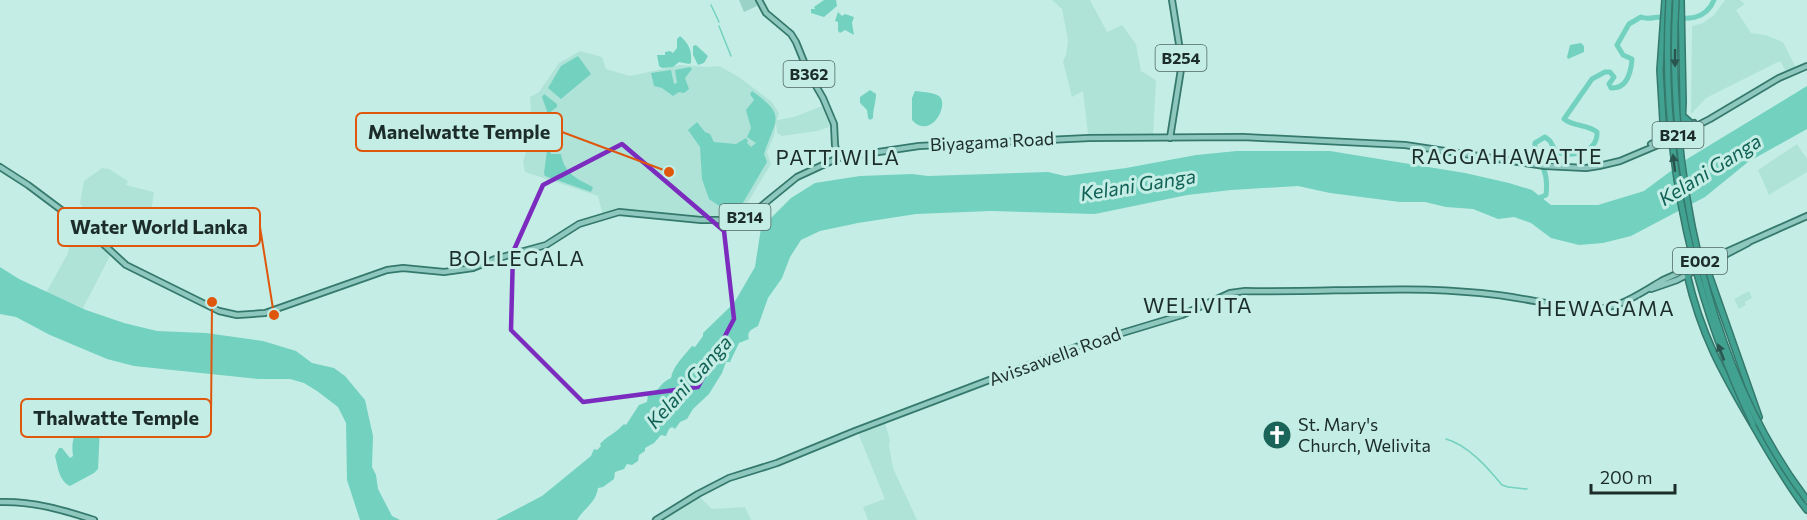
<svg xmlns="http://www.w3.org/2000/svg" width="1807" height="520" viewBox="0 0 1807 520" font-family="Commissioner,sans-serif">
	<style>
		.built { fill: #b0e3d8 }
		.green { fill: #9bd2c7 }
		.water { fill: #73d1c0 }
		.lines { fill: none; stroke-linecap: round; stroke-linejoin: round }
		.stream { stroke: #73d1c0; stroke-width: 1.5 }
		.river { stroke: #73d1c0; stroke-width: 5 }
		.primary-casing { stroke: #35796d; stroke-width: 8 }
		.highway-casing { stroke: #35796d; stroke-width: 8 }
		.primary { stroke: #8ec7be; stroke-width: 4.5 }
		.highway { stroke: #42a292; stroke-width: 5 }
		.highway-bridge-casing { stroke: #35796d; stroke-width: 8; stroke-linecap: butt }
		.highway-bridge { stroke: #42a292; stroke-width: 5 }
		.oneway { fill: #29554e }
		.marked { fill: none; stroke: #7b2cbf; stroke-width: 4.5; stroke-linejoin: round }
		.labels { text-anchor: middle; stroke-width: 6; stroke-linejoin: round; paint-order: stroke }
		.shield { fill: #c4eee5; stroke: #4e6661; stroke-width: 1.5 }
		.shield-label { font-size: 16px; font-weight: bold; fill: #1c2c29 }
		.street-label { font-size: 18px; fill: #1c2c29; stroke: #c4eee5 }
		.poi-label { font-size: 18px; fill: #1c2c29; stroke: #c4eee5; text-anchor: start }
		.water-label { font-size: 20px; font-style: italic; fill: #126156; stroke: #c4eee5 }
		.quarter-label { font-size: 21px; letter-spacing: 1.5px; fill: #1c2c29; stroke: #c4eee5 }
		.leader { fill: none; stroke: #de570d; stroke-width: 2 }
		.callout-dot { fill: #de570d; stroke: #c4eee5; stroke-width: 2 }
		.callout { fill: #c4eee5; stroke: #de570d; stroke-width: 2 }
		.callout-label { font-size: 20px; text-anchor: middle; font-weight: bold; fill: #1c2c29 }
	</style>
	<rect width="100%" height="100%" fill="#c4eee5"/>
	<path class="built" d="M1052,0H1090L1107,32L1122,25L1136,44L1141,71L1156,80L1153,137L1088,134L1083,91L1072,97L1063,61L1066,55L1068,40L1062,9Z
		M1725,0H1740L1745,4L1736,10L1751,33L1765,35L1783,42L1796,68L1787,73L1780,61L1706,98L1691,114L1692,26L1703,23L1714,15Z
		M580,51L602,57L606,69L630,76L680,65L708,67L719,66L739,77L772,102L779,113L777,120L794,117L822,106L831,124L829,127L817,131L782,136L777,133L776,123L774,136L767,152L771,164L739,217L728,219H701L625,211L603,216L598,196L525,172L523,162L532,132L530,97L539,92L559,63Z
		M1797,144L1807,159V172L1769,195L1758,170Z
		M102,168L109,169L128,181L126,185L154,192L151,212L127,211L123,232L111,249L86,228L92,219L80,203L84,181Z
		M85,231L111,254L83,308L46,293L68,253L69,246Z
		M1749,291L1752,298L1745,302L1746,305L1739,309L1734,299Z
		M885,423L890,440L889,445L893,468L917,520H868L863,507L885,499L858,433Z
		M699,496L712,509L745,507L751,520H661Z"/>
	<path class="green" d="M739,0H755L757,6L744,12Z"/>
	<path class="water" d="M824,0H836L837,6L824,17L811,13V9H815L814,7Z
		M838,12L842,16L845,14L854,17L852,23L854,35L845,30L840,33L838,31V22L835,21Z
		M680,36C689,44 692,50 691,63L689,64L679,62L673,67L662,68L659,66L657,55H665V52L670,51L673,53L677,48V39Z
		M1581,43L1584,46V52L1568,59L1567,57L1570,45Z
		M696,45L708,56L704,63L698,65L693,55V46Z
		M578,56L591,74L561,99L548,88L561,66Z
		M690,67L692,69L685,78L689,89L684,93L679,92L673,96L662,88L654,86L651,73L671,70L674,84L677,83L675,70Z
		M1807,86V129L1748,162L1705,197L1631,236L1603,243L1579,245L1551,238L1531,223L1514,217L1498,219L1473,209L1446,207L1425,202H1400L1330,193L1298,186L1231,190L1187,195L1095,214L991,211L916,214L858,223L820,231L801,240L790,257L782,278L768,298L758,326C753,329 746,331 749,339L739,343L730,362H726L722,373L709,394L693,409L687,419L680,422L675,429L672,427L669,429L666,436L661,435L654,443L645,448V451L639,455L638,461L632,465L627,464L624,469L615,472L614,479L603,487L598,488C596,503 584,508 577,520H496L542,496L591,456L594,449L597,450L601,446L600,444C607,436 616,433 624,424L626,425L639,405L647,402L648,394C662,390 659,383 671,378C673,366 684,356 692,346L695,347L703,336V333L734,303L755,267L761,228L791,198L815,183L860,176L912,174L928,176L1048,172L1065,176L1126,168L1196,155L1237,151H1330L1465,173L1509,183L1532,190L1551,205H1598L1644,191L1687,159Z
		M870,90L876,94C876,102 873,109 873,118L870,120L868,118L867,110L860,103V97Z
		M752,91C788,116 775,119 764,154L767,162L737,213L728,212L709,199L702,179L700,147L688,130L697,122L705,132L710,134L714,142L736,144L746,138L748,141L747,143L751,147L756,143L747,137L751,128L746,110L754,100L750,94Z
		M915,91C922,92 933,92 939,96C950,104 931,141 912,120V98Z
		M544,94L557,104V107L548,114L542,97Z
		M548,143L551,154H561C564,173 577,179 593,187L591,192L545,176L544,173Z
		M0,267L19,279L86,310L124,323L157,331L206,333L263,341L296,351L312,363L334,368L345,376L365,400L373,436L372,467L376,475L378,489L392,516L400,520H360L347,480L346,423L338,407L317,391L304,383L290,379H258L134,366L107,359L50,335L16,317L0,314Z
		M89,405L101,406L98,469L94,473L70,486C59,481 58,467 55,456L59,448H62L70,458L73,456C69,428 86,428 89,405Z"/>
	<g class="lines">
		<path class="stream" d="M711,5L719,22
			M719,26L731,56
			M1446,439C1468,445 1488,468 1502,485L1508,487L1527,489"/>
		<path class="river" d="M1542,203L1541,197L1546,195C1547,187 1547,178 1544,170C1540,160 1534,154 1535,143L1545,137L1550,141L1556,152C1572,158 1598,152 1597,132C1587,124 1574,127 1564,119L1592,79L1605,72H1610L1614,77L1609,84L1611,88C1627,89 1631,72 1632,59L1623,55L1617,45L1629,24L1641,17C1648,20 1653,17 1660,17C1681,18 1704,24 1714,0"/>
		<g class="primary-casing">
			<path id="primary" d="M759,0L766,13L791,34L796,42L809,74L823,98L834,124L835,145L838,158
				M1170,138L1182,63L1172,0
				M1651,144L1694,123
				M0,167L28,185L88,230L126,265L219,311L237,315L265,313L387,270L403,268L444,272L473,268L495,259L546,245L579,224L619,212L701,220H737L754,212L797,177L838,158L919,146L1089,138L1243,137L1405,145L1545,166L1586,168L1599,166L1620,161L1665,142L1710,119L1779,78L1807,66
				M1651,289L1677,280L1748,243
				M0,502C33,501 63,510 94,520
				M656,520L698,494L729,478L777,463L855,431L1079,346L1182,315L1230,293L1245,291C1323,293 1402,285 1480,293C1516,296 1550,305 1585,309C1618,311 1637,295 1663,280L1807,216"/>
		</g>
		<g class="highway-casing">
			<path id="highway" d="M1681,0L1683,101L1682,129
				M1683,116L1692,124
				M1664,138L1660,70L1665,0
				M1706,266L1759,417
				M1687,274C1701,335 1722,372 1753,425C1770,454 1786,483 1807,510"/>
		</g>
		<use href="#primary" class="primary"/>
		<use href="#highway" class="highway"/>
		<g class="highway-bridge-casing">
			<path id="highway-bridge" d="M1669,0C1660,150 1689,289 1753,424
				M1676,0C1666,164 1706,367 1807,500"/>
		</g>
		<use href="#highway-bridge" class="highway-bridge"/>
	</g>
	<defs><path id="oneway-solid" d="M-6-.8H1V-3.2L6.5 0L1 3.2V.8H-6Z" transform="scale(1.5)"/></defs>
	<g class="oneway">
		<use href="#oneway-solid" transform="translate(1675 58) rotate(90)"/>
		<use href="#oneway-solid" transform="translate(1674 163) rotate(-97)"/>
		<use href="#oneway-solid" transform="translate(1721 352) rotate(-111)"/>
	</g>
	<path class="marked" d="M622,144L724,231L734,319L698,387L583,402L511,330L513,252L543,185Z"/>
	<defs>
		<g id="church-disc" transform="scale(1.5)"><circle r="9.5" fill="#1b6459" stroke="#c4eee5"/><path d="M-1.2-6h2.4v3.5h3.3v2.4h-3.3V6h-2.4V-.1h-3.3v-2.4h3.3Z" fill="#fff"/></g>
	</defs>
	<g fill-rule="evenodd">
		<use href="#church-disc" x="1277" y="435"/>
	</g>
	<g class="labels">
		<g class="shield">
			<rect x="1155.5" y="45" width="51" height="26" rx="4.5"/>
			<rect x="783.5" y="61" width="51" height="26" rx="4.5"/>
			<rect x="1652.5" y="122" width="51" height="26" rx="4.5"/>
			<rect x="719.5" y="204" width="51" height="26" rx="4.5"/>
			<rect x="1673" y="248" width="54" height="26" rx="4.5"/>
		</g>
		<g class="shield-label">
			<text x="1181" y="64">B254</text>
			<text x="809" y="80">B362</text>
			<text x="1678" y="141">B214</text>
			<text x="745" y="223">B214</text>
			<text x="1700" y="267">E002</text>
		</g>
		<g class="street-label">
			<text transform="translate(992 142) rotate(-3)" y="6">Biyagama Road</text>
			<text transform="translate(1055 357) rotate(-20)" y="6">Avissawella Road</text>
		</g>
		<g class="poi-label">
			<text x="1298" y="431">St. Mary's<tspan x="1298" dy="21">Church, Welivita</tspan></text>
		</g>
		<g class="water-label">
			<text transform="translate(1710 170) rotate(-32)" y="7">Kelani Ganga</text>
			<text transform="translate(1138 185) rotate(-9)" y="7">Kelani Ganga</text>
			<text transform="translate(689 382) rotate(-48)" y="7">Kelani Ganga</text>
		</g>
		<g class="quarter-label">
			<text x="1507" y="164">RAGGAHAWATTE</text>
			<text x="838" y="165">PATTIWILA</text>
			<text x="517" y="266">BOLLEGALA</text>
			<text x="1198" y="313">WELIVITA</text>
			<text x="1606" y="316">HEWAGAMA</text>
		</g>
	</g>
	<path class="leader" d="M669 172L562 132M274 315L260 227M212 302L211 418"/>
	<g class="callout-dot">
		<circle cx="669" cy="172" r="6"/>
		<circle cx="274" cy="315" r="6"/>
		<circle cx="212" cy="302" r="6"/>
	</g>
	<g class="callout">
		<rect x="356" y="113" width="206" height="38" rx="6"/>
		<rect x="58" y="208" width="202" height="38" rx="6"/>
		<rect x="21" y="399" width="190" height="38" rx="6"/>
	</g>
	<g class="callout-label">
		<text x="459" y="139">Manelwatte Temple</text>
		<text x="159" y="234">Water World Lanka</text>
		<text x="116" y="425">Thalwatte Temple</text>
	</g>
	<path d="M1591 484v9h84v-9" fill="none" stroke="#1c2c29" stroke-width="3"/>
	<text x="1600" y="484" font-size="18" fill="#1c2c29" stroke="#c4eee5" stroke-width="4.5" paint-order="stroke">200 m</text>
</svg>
